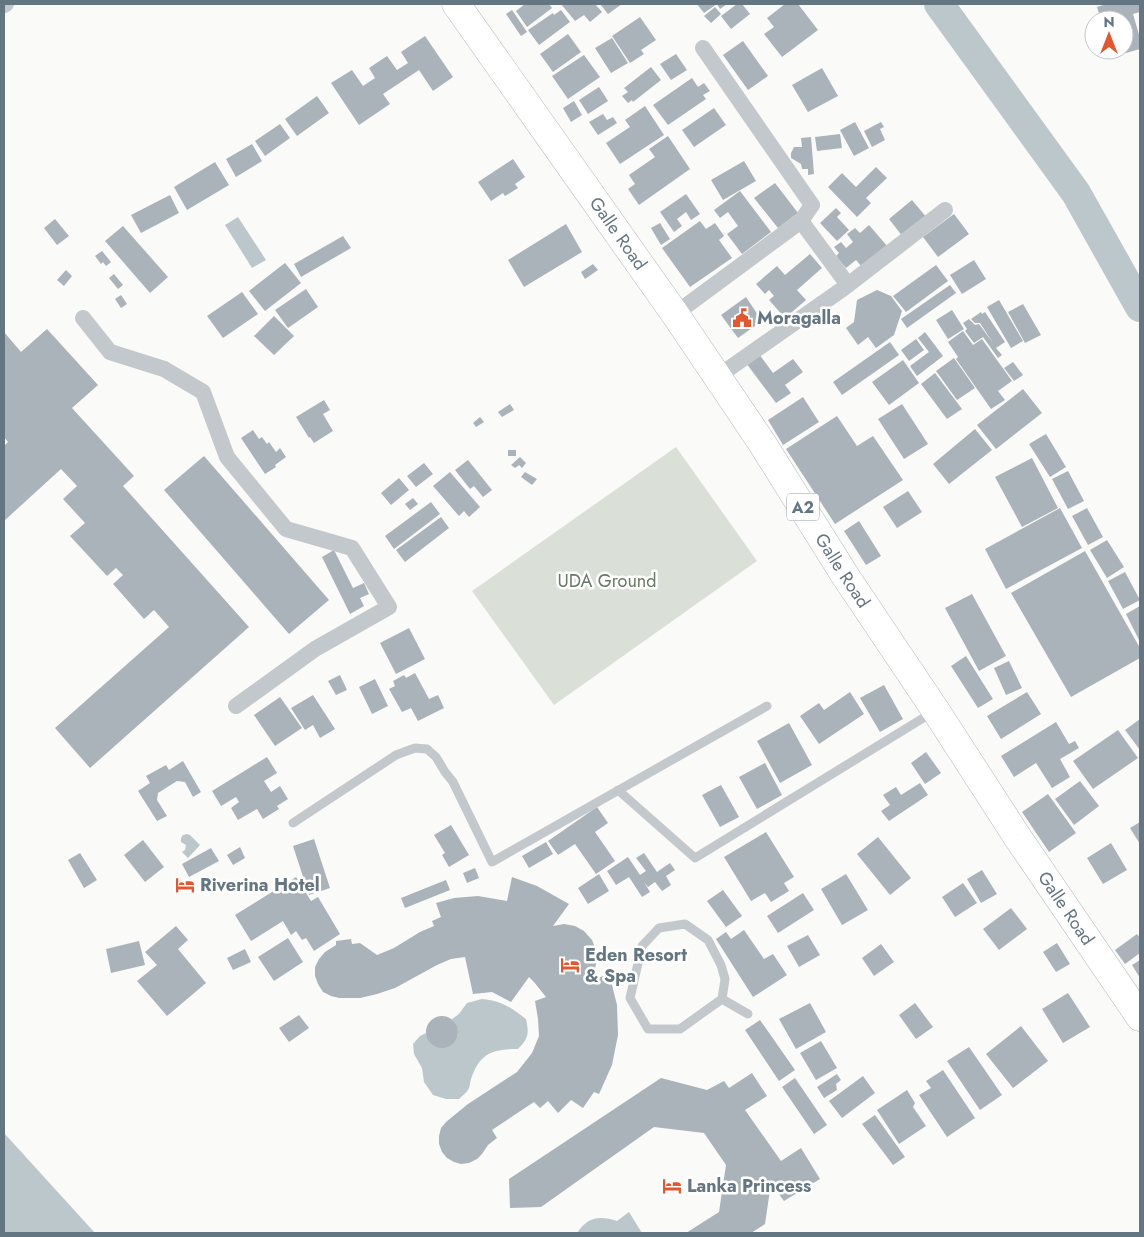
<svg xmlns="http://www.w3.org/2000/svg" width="1144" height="1237" viewBox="0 0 1144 1237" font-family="Jost,sans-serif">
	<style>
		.green { fill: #dadfd7 }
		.water { fill: #bbc7cb }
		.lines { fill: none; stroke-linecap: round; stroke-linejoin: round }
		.river { stroke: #bbc7cb; stroke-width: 30 }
		.building { fill: #aab3b9 }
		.trunk-casing { stroke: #b4b9bd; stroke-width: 29 }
		.service { stroke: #c3c8cc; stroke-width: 9 }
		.minor { stroke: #c3c8cc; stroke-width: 16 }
		.trunk { stroke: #fff; stroke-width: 28 }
		.labels { text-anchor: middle; stroke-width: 5; stroke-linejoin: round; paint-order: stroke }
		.shield { fill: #fff; stroke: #939fa8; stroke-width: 1 }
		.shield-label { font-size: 16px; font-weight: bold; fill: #657683 }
		.street-label { font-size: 18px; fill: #657683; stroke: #fff }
		.poi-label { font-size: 18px; font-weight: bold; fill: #657683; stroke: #fff; text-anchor: start }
		.park-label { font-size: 18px; fill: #687a64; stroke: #fff }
	</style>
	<rect width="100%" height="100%" fill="#fafaf8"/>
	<path class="green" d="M676,447L757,561L554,705L472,591Z"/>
	<path class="water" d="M238,217L266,260L252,268L225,225Z
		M187,834L190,835L200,845L188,858L182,852L185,850L186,845L181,842V838L183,835Z
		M482,999C502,1001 510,1007 526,1019C529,1033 529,1038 518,1049C492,1049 480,1053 471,1079C470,1082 470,1087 468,1090C466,1093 462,1096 459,1099H446L433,1095L424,1082L422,1068L414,1054L413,1044L420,1036L426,1033C433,1062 473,1042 452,1019L459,1014L467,1003Z
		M4,1133L95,1233H4Z
		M629,1212L642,1233H577C587,1217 600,1215 617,1221Z"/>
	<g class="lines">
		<path class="river" d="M939,4L1076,193L1140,307"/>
	</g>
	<path class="building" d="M525,4H549L552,8L527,27L516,11Z
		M561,4H595L602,12L590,22L584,15L575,21Z
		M600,4H622L608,14Z
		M697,4H717L704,13Z
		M717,4H727L720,9Z
		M737,4H742L750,14L731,29L721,16Z
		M785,4H798L818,30L782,57L764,34L774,27L767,18Z
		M1106,4H1140V12L1133,14L1140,38V49L1112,57L1109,50H1124V20H1101L1097,7Z
		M715,7L721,14L711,23L704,16Z
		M512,10L527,32L521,36L506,14Z
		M561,10L570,22L539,45L528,30L553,13L554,15Z
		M640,17L656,40L641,50L644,54L630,63L612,36Z
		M568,34L581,52L553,72L540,54Z
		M425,36L453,77L433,91L419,70L383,94L390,104L359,125L331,83L352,70L363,86L375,78L369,68L387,56L397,70L408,63L401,52Z
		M612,38L628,63L611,73L595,48Z
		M743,41L768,76L748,90L723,55Z
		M676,54L687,70L671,80L660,64Z
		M584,55L600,77L568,99L552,76Z
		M651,67L661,80L633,102L632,100L628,103L622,96L628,92L624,88Z
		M822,68L838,96L808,112L792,85Z
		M692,78L698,87L704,83L710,91L703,95L706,99L668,125L653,105Z
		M599,87L608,101L588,114L579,100Z
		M317,96L329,113L297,136L285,119Z
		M574,101L582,115L571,122L563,108Z
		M645,106L664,135L620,164L606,143L630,127L625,120Z
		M714,108L726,125L694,147L682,130Z
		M603,114L607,120L613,117L617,123L598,135L589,122Z
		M855,122L869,148L854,156L840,130Z
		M881,122L884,127L880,129L885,140L872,147L864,131Z
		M280,124L290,138L265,156L255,141Z
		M840,134L842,148L817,151L815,137Z
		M668,136L690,169L639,205L628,189L635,184L629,175L655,157L649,149Z
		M811,137L814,174L808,175V169H802L801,164L791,158V153L794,147H802L801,138Z
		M252,144L262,161L236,177L226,159Z
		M513,159L525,177L515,184L518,188L505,196L503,193L491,201L478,182Z
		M744,161L756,181L723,200L711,180Z
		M215,162L229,185L187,210L174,187Z
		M876,167L887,178L866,198L871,203L857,217L828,187L842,173L856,187Z
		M775,183L798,213L778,228L754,198Z
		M740,191L771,232L742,254L727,234L738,226L728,212L720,218L714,210Z
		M686,194L700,214L691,220L686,212L677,219L682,226L674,232L660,212Z
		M170,195L179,213L141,233L131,215Z
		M912,200L927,218L903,237L889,219Z
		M836,208L841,213L837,217L849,230L837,241L820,223Z
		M954,214L969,234L938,257L923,237Z
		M55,219L69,236L57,245L44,228Z
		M700,221L706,229L715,223L724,236L719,240L732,258L690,287L662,248Z
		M660,223L670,239L661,245L651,228Z
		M566,224L582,252L524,287L508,260Z
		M869,225L888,247L863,268L856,260L846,268L836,256L839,253L834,247L841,242L846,248L853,242L847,234L855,228L860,233Z
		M123,226L168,277L150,293L105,241Z
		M343,236L351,248L301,277L294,264Z
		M102,251L111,262L106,266L103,262L101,264L95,256Z
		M810,254L822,268L797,290L806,300L785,318L769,300L774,296L769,290L765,294L756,284L777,266L785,275Z
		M974,260L986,279L962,294L950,275Z
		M285,263L301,283L265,311L249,291Z
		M593,264L598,270L585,279L581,272Z
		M936,265L948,281L906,312L893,296Z
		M66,270L72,276L64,286L57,280Z
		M114,274L123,285L118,289L109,278Z
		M950,285L956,293L907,328L901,319Z
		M306,289L318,307L288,328L275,310Z
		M877,290L891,296L902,311L894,335L876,348L868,337L858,345L846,328L854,322L857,300Z
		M242,292L258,314L223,338L207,316Z
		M121,295L127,304L121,308L115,299Z
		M746,297L762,321L738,338L721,315Z
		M999,300L1023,341L1011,348L987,307Z
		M1023,304L1041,335L1025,343L1008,312Z
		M952,310L964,329L948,339L936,320Z
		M981,312L982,314L985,312L1005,342L996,348L1002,355L998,358L983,337L974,343L965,331L967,329L963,323L969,319L975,325L979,324L993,343L980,323H975L971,319Z
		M274,316L294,336L274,355L254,336Z
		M47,329L98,385L72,408L134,476L123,486L249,627L90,768L55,728L169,627L154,610L144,619L113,584L123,575L116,568L107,576L70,536L85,523L63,499L77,486L61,469L4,521V446L8,442L4,437V332L21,352Z
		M963,331L973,345L982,339L1012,381L998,391L1005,400L991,409L956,359L958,357L948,342Z
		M925,332L943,356L917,376L910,366L929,352L918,338Z
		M916,339L924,350L909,361L901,350Z
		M890,342L899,355L842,395L833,382Z
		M759,354L773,373L793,359L803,372L785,385L791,393L776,403L746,363Z
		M954,358L975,388L957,400L936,371Z
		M903,360L919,383L889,405L872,382Z
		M1013,362L1023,375L1014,381L1004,368Z
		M935,373L962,409L947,419L921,384Z
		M1023,389L1042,413L996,449L977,425Z
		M803,397L819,422L783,445L768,420Z
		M324,400L330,410L323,414L333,431L314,443L310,437L309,438L296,417Z
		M510,404L514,410L502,417L498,412Z
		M902,404L928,444L904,459L878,419Z
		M837,416L857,446L873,436L903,480L835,524L786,449Z
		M480,417L484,422L476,427L473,423Z
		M975,429L992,450L949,484L933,464Z
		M253,430L259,439L262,437L267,444L269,442L276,452L280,448L286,457L275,465L276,467L265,474L241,438Z
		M1046,434L1066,467L1050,477L1029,444Z
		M508,450H516V456H508Z
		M204,456L329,600L289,634L164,490Z
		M520,457L526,463L522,468L519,465L515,468L511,465Z
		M1032,458L1058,508L1022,527L995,477Z
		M468,460L492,490L483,497L474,486L470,489L455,470Z
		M424,463L433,474L416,487L407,476Z
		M1068,471L1084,501L1068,509L1052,479Z
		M450,472L480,507L469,517L464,511L459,516L433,486Z
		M525,472L537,479L532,485L521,477Z
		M399,478L409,490L391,505L381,493Z
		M908,491L922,512L897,528L883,507Z
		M413,498L418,504L410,510L405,504Z
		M431,502L440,514L394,549L385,536Z
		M1060,508L1082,548L1006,589L985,549Z
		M1087,508L1103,537L1088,545L1072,516Z
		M441,517L449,528L405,562L396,550Z
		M859,521L881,556L866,565L844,531Z
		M1107,540L1124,567L1107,578L1090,550Z
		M334,550L353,588L364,583L369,594L360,598L364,606L350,614L322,557Z
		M1085,551L1140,648V658L1071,697L1011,593Z
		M1125,572L1140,600L1123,609L1108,581Z
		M972,594L1006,656L979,671L945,608Z
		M1140,606V642L1126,614Z
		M409,628L425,659L396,674L380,643Z
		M966,656L993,699L978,708L951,666Z
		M1009,661L1022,688L1006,695L994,668Z
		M415,673L429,699L438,695L444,708L418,721L411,708L402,712L389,689L395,686L393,681L404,675L406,678Z
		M340,675L347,690L336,695L328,681Z
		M375,679L388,706L372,714L359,687Z
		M884,685L903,719L880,732L860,698Z
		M850,692L864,714L819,744L800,716L819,703L824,710Z
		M1027,692L1041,714L1001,739L987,716Z
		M313,695L335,729L320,738L313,725L305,730L291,708Z
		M280,697L302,728L275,746L254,715Z
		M1140,719V750L1125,730Z
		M1056,722L1069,744L1075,741L1079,748L1060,759L1070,777L1052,788L1036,763L1014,777L1001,756Z
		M789,723L812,765L780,783L757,741Z
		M1118,730L1138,758L1093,789L1073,761Z
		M926,752L941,773L925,784L911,763Z
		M267,757L277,773L264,781L271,792L280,786L288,799L277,806L279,809L263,819L257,809L238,820L231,808L239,802L236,797L221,806L212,791Z
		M183,761L201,792L193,797L185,782L177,781L158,793L157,800L167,816L157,821L138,791L150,783L146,776L166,765L169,770Z
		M765,763L782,795L757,809L739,777Z
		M1080,781L1099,806L1074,825L1055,799Z
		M920,783L928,795L889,821L881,811L890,805L883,795L896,787L901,795Z
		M721,785L739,817L720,827L702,795Z
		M1048,794L1076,833L1049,852L1022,812Z
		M597,807L608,823L595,832L615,861L596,874L575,844L558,855L548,841Z
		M1140,822V844L1130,828Z
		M451,825L469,855L449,867L442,855L445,853L434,835Z
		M766,832L794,877L784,883L789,891L771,902L765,893L751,901L724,857Z
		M878,837L911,878L890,895L857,854Z
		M314,839L330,888L309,895L293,846Z
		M143,840L164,867L145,882L124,855Z
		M546,842L553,854L529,868L522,856Z
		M1111,843L1127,870L1103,884L1087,858Z
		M240,847L245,858L233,865L227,855Z
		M211,848L219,861L189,877L182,864Z
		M80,853L97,880L84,888L68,860Z
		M644,853L657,872L670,863L675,870L666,876L671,885L662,891L655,882L648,887L644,882L650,892L642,897L629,877L616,885L607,871L628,857L640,875L646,871L636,858Z
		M475,868L479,878L467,883L463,873Z
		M982,870L997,894L981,903L967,879Z
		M599,874L609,891L588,904L578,888Z
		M846,874L868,910L842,925L821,889Z
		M296,877L311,901L318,897L340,934L314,951L306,938L302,940L296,931L291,935L283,921L251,941L235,915Z
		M512,877L537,886L569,904L553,926L564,924L575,926L584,931L592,940L596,950L597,961L594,971L588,980L604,976L605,983L611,981L617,1005L618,1035L612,1065L599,1094L594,1092L583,1108L571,1100L558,1113L548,1101L540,1108L534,1102L492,1130L497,1138L488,1145L482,1154L477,1159L469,1163L461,1164L454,1162L447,1158L442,1152L439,1144V1136L441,1128L446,1122L468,1104L517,1072L532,1053L539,1036L538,1019L535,1001L546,997L534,982L529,977L511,1002L492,992L473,994L465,957L451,959L437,965L395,988L377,994L360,998H339L331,996L323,992L318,984L315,976V967L319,959L325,952L336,945V941L351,939L352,944L360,943L377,955L394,948L420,932L434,926L432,921L441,917L436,903L454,898L478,896L507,901Z
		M446,880L450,890L405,908L401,898Z
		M963,883L977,903L955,917L942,897Z
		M723,890L742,916L726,927L707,901Z
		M803,893L814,910L778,933L767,916Z
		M1011,908L1027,929L999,950L983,929Z
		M176,926L188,940L178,949L206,983L167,1016L137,981L157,965L145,952Z
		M744,930L764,959L773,954L787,975L753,997L716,939L726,932L731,939Z
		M1137,934L1140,938V953L1125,964L1115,950Z
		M808,935L820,955L799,967L787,946Z
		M288,938L303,962L274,981L258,957Z
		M139,941L145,965L111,973L106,949Z
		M1057,943L1070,964L1056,972L1043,952Z
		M881,944L894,962L874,976L862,958Z
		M245,949L251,962L233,970L227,958Z
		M1140,960V978L1132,965Z
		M1068,993L1090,1027L1063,1043L1042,1009Z
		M810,1003L826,1032L796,1049L779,1019Z
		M915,1003L933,1027L916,1039L899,1015Z
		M299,1015L309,1028L289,1042L279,1028Z
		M426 1032a16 16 0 1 1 32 0a16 16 0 1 1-32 0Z
		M760,1020L795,1070L779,1081L745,1030Z
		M1021,1026L1048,1061L1013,1088L986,1054Z
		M821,1041L837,1068L816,1080L800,1053Z
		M969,1047L1002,1095L980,1110L947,1061Z
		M943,1070L975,1118L947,1137L919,1095L931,1088L926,1081Z
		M752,1073L767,1096L745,1110L781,1161L801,1148L820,1179L784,1201L771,1183L765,1224L751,1233H686L719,1212L726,1165L704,1133L654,1127L541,1207L510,1208L509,1179L661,1078L707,1090L724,1081L729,1088Z
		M837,1074L841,1080L836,1084L837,1090L824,1098L817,1087Z
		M863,1076L875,1093L842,1118L829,1101Z
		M795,1078L827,1125L814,1134L782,1087Z
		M907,1090L915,1103L913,1107L926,1126L899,1144L877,1110Z
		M875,1115L905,1157L893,1165L862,1124Z"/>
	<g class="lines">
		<g class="trunk-casing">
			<g id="trunk">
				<path id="s1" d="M456,4L675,314L762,443L846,577L936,711L1016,835L1140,1017"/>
			</g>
		</g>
		<path class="service" d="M618,790L695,858L933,712
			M293,823L396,755L415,748L427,749L436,757L445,772L453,782L492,862L767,706
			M722,999L725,979L721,965L708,940L685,924L659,928L642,946L630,998L648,1029H680L722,999L748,1014"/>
		<path class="minor" d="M4,5L6,4
			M703,48L812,205L801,221
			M675,314L801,221L848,285
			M83,318L110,352L164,369L203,392L227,457L286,529L352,548L389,607L315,649L236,706
			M717,377L844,288L945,210"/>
		<use href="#trunk" class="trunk"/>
	</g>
	<defs>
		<g id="civic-bare" transform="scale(1.5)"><path d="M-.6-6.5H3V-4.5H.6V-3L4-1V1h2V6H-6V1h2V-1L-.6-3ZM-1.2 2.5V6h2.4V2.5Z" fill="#e4572e" stroke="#fff" stroke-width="2.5" paint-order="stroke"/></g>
		<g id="hotel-bare" transform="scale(1.5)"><path d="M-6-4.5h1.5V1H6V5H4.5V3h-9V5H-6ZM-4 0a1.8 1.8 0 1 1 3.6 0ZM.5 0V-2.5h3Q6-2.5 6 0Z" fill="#e4572e" stroke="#fff" stroke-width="2.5" paint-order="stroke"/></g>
	</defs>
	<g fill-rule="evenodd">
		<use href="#civic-bare" x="742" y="318"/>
		<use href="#hotel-bare" x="185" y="885"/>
		<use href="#hotel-bare" x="570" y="965"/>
		<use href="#hotel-bare" x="672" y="1186"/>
	</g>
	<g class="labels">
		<rect class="shield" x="787" y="493.5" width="32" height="27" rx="4"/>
		<g class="shield-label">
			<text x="803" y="513">A2</text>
		</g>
		<g class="street-label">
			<text dy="6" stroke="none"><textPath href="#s1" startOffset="281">Galle Road</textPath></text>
			<text dy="6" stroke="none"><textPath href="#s1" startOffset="686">Galle Road</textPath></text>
			<text dy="6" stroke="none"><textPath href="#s1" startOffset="1091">Galle Road</textPath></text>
		</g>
		<g class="poi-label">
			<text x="757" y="324">Moragalla</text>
			<text x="200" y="891">Riverina Hotel</text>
			<text x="585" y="961">Eden Resort<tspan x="585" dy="21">&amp; Spa</tspan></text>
			<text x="687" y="1192">Lanka Princess</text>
		</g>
		<g class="park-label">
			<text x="607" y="587">UDA Ground</text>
		</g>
	</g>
	<rect width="1144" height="1237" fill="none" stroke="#657683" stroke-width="10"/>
	<g transform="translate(1109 35)"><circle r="24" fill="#ffffff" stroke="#c1c8cd"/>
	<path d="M0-4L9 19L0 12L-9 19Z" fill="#e4572e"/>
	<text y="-8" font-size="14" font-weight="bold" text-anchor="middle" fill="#657683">N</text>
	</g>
</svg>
